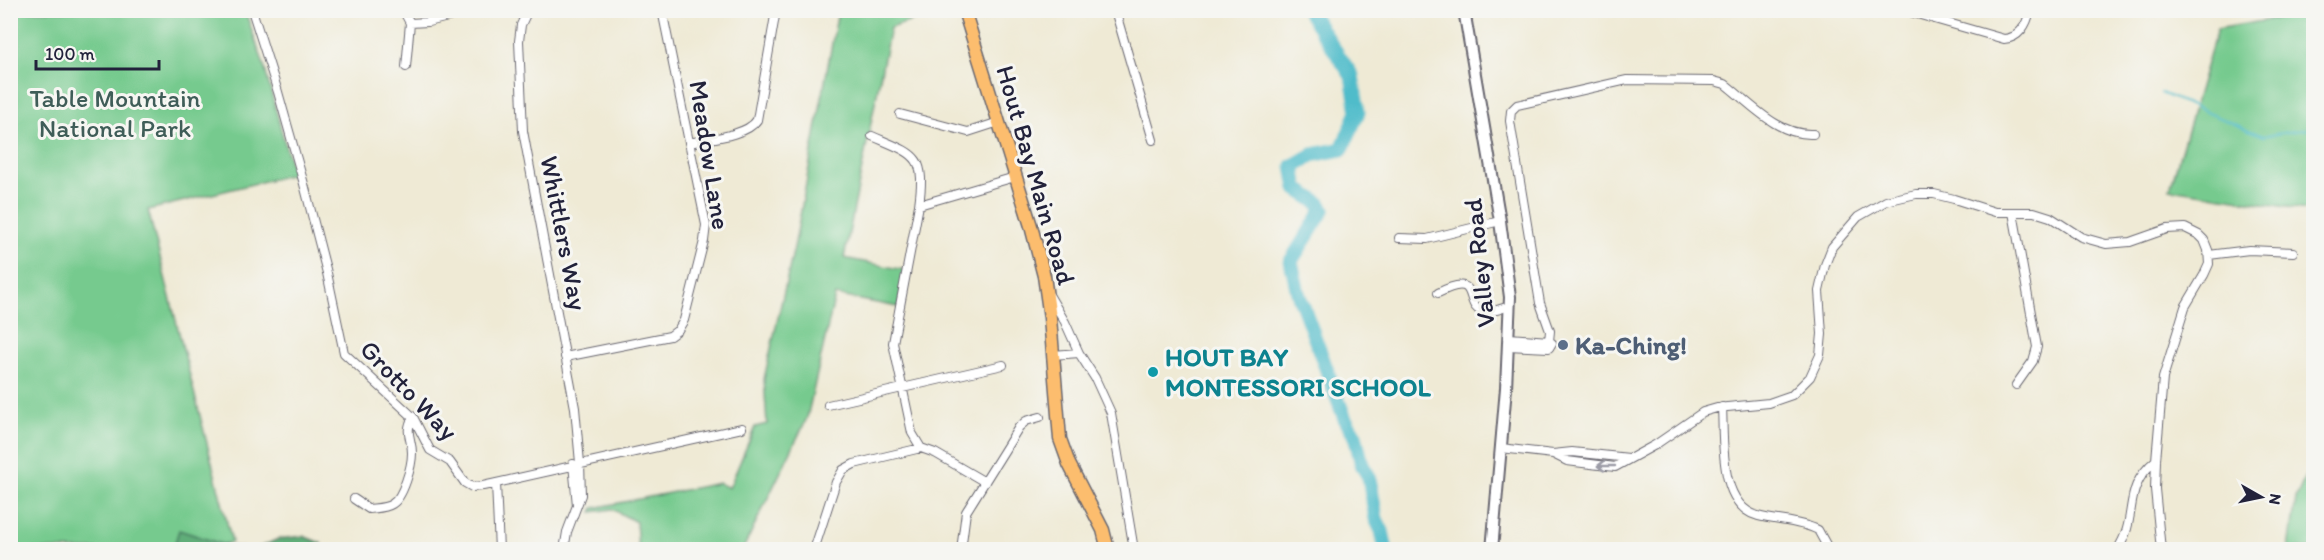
<svg xmlns="http://www.w3.org/2000/svg" width="2324" height="560" viewBox="0 0 2324 560" font-family="Itim,sans-serif">
	<style>
		.green { fill: #76ca8e; stroke: #4c7664; stroke-width: 1.5 }
		.forest { fill: #60ae79; stroke: #41685a; stroke-width: 1.5 }
		.lines { fill: none; stroke-linecap: round; stroke-linejoin: round }
		.stream { stroke: #4fbcca; stroke-width: 2 }
		.river { stroke: #4fbcca; stroke-width: 15 }
		.minor-casing { stroke: #6a6871; stroke-width: 10 }
		.tertiary-casing { stroke: #6a6871; stroke-width: 14 }
		.primary-casing { stroke: #6a6871; stroke-width: 15 }
		.minor { stroke: #fff; stroke-width: 8 }
		.tertiary { stroke: #fff; stroke-width: 10 }
		.primary { stroke: #fcbd6e; stroke-width: 12 }
		.oneway { stroke: #9c9ca7 }
		.service-dot { fill: #5c6f8a; stroke: #f6f6f2; stroke-width: 2 }
		.culture-dot { fill: #0f9aa8; stroke: #f6f6f2; stroke-width: 2 }
		.labels { text-anchor: middle; stroke-width: 6; stroke-linejoin: round; paint-order: stroke }
		.park-label { font-size: 26px; fill: #3f5d58; stroke: #f6f6f2 }
		.street-label { font-size: 26px; fill: #22223b; stroke: #f6f6f2 }
		.service-label { font-size: 26px; font-weight: bold; fill: #4e5e75; stroke: #f6f6f2; text-anchor: start }
		.culture-label { font-size: 26px; font-weight: bold; fill: #0d838f; stroke: #f6f6f2; text-anchor: start }
	</style>
	<rect width="100%" height="100%" fill="#f6f6f2"/>
	<filter id="ink" filterUnits="userSpaceOnUse"><feTurbulence type="fractalNoise" baseFrequency=".0167" numOctaves="2"/><feDisplacementMap in="SourceGraphic" scale="12" xChannelSelector="R" yChannelSelector="G"/><feConvolveMatrix kernelMatrix="1 2 1 2 8 2 1 2 1" color-interpolation-filters="sRGB"/></filter>
	<filter id="wash" filterUnits="userSpaceOnUse"><feTurbulence type="fractalNoise" baseFrequency=".008" numOctaves="4" result="noise"/><feDisplacementMap in="SourceGraphic" scale="24" xChannelSelector="R" yChannelSelector="G"/><feGaussianBlur stdDeviation="1.35" result="paint"/><feColorMatrix in="noise" values="0 0 0 0 0 0 0 0 0 0 0 0 0 0 0 0 0 1.4 0 .05"/><feComposite in="paint" operator="in"/></filter>
	<g filter="url(#wash)">
		<rect width="100%" height="100%" fill="#efead5"/>
		<path class="green" d="M10,11H245L263,62L293,174L148,210L232,542L200,550L11,549Z
			M838,11H942L890,28L844,258L905,270L898,307L835,295L807,418L743,549H638L636,522L612,509L592,512L594,508L719,483L729,488L755,427L767,424L764,379L795,243Z
			M2313,12V211L2170,189L2217,29Z
			M2313,459V549H2289L2296,498Z"/>
		<path class="forest" d="M179,530L228,546L252,549H173Z
			M303,536L321,543L322,549H256L278,539Z"/>
		<g class="lines">
			<path class="stream" d="M2161,93L2263,136L2314,128"/>
			<path class="river" d="M1308,10L1352,76L1358,112L1342,149L1312,155L1293,166L1297,189L1320,204L1323,210L1291,261L1298,293L1345,419L1355,435L1362,465L1369,477L1376,519L1382,531L1386,550"/>
		</g>
	</g>
	<g filter="url(#ink)">
		<g class="lines">
			<g class="minor-casing">
				<path id="minor" d="M252,10L278,92L304,184L327,273L344,353L413,417L430,450L450,462L465,483L472,487L483,486L742,428
					M403,10L410,23
					M511,10L524,16
					M528,10L521,25L519,41L523,131L575,408L580,463L581,495L567,532L564,550
					M1115,10L1153,140
					M1903,10L2004,39C2019,38 2027,25 2030,10
					M410,23L428,22L476,10
					M406,67L410,23
					M900,114L968,132L999,122
					M872,136C916,155 926,154 919,205
					M689,143C707,139 747,136 757,120L776,10
					M2013,212L2037,347L2033,361L2016,385
					M1399,238L1427,239L1500,221
					M2209,255L2249,250L2293,252
					M1048,293L1065,322L1079,353
					M1438,293C1485,269 1460,310 1486,312C1493,312 1503,308 1510,306
					M1509,338L1549,341
					M1508,346L1549,348L1552,343L1549,341L1550,331L1540,303L1510,121L1511,111L1517,105L1627,80L1714,81L1725,84C1751,104 1778,136 1813,134
					M1053,355L1079,353L1095,378L1111,413L1134,550
					M565,357L670,336L678,330L684,320L704,241L706,225L662,10
					M828,405L1003,365
					M1722,407C1724,439 1718,505 1758,516C1777,521 1800,521 1818,530L1829,550
					M921,448L912,433L893,343L919,205L1015,177
					M1501,448L1553,454L1572,452L1629,458
					M1553,454L1567,461L1615,467L1655,445L1703,412L1717,408L1769,403L1792,395L1810,377L1820,355L1822,334L1819,291L1825,265L1832,247L1858,217L1886,201L1916,194H1934L1954,199L1995,212H2034L2050,217L2081,237L2106,244L2130,242L2167,229L2185,228L2199,235L2204,240L2208,250L2209,264L2204,275L2185,307L2163,378L2156,460L2155,489L2161,550
					M573,464L577,505
					M496,483L499,550
					M354,499L369,509C377,508 386,508 392,504C403,498 412,466 412,453C412,438 404,433 413,417
					M814,550L836,482L843,470L854,464L921,448L935,453L985,482
					M961,550L966,512L1019,427L1026,421L1040,417
					M2117,550C2140,516 2120,490 2156,460"/>
			</g>
			<g class="tertiary-casing">
				<path id="tertiary" d="M1464,10L1500,221L1510,297L1506,388L1492,550"/>
			</g>
			<g class="primary-casing">
				<path id="primary" d="M964,10L1031,226L1044,276L1050,318L1060,439L1069,464L1103,530L1108,550"/>
			</g>
			<use href="#minor" class="minor"/>
			<use href="#tertiary" class="tertiary"/>
			<use href="#primary" class="primary"/>
		</g>
		<defs><path id="oneway-shaft" d="M-6 0H5M1.5-3L5.5 0L1.5 3" fill="none" stroke-width="1.6" stroke-linecap="round" stroke-linejoin="round" transform="scale(1.5)"/></defs>
		<use class="oneway" href="#oneway-shaft" transform="translate(1606 466) rotate(180)"/>
	</g>
	<circle class="service-dot" cx="1563" cy="345" r="6"/>
	<circle class="culture-dot" cx="1153" cy="372" r="6"/>
	<g class="labels">
		<g class="park-label">
			<text x="115" y="107">Table Mountain<tspan x="115" dy="30">National Park</tspan></text>
		</g>
		<g class="street-label">
			<text transform="translate(710 155) rotate(81)" y="9">Meadow Lane</text>
			<text transform="translate(1036 175) rotate(74)" y="9">Hout Bay Main Road</text>
			<text transform="translate(564 233) rotate(79)" y="9">Whittlers Way</text>
			<text transform="translate(1479 263) rotate(-96)" y="9">Valley Road</text>
			<text transform="translate(409 390) rotate(46)" y="9">Grotto Way</text>
		</g>
		<g class="service-label">
			<text x="1575" y="354">Ka-Ching!</text>
		</g>
		<g class="culture-label">
			<text x="1165" y="366">HOUT BAY<tspan x="1165" dy="30">MONTESSORI SCHOOL</tspan></text>
		</g>
	</g>
	<rect width="2324" height="560" fill="none" stroke="#f6f6f2" stroke-width="36"/>
	<g transform="translate(2261 497) rotate(99)" stroke="#f6f6f2" stroke-width="4.5" paint-order="stroke">
	<path d="M0-4.5L10 22L0 15L-10 22Z" fill="#22223b"/>
	<text y="-9" font-size="16" font-weight="bold" text-anchor="middle" fill="#22223b">N</text>
	</g>
	<path d="M36 60v9h123v-9" fill="none" stroke="#22223b" stroke-width="3"/>
	<text x="45" y="60" font-size="18" fill="#22223b" stroke="#f6f6f2" stroke-width="4.5" paint-order="stroke">100 m</text>
</svg>
